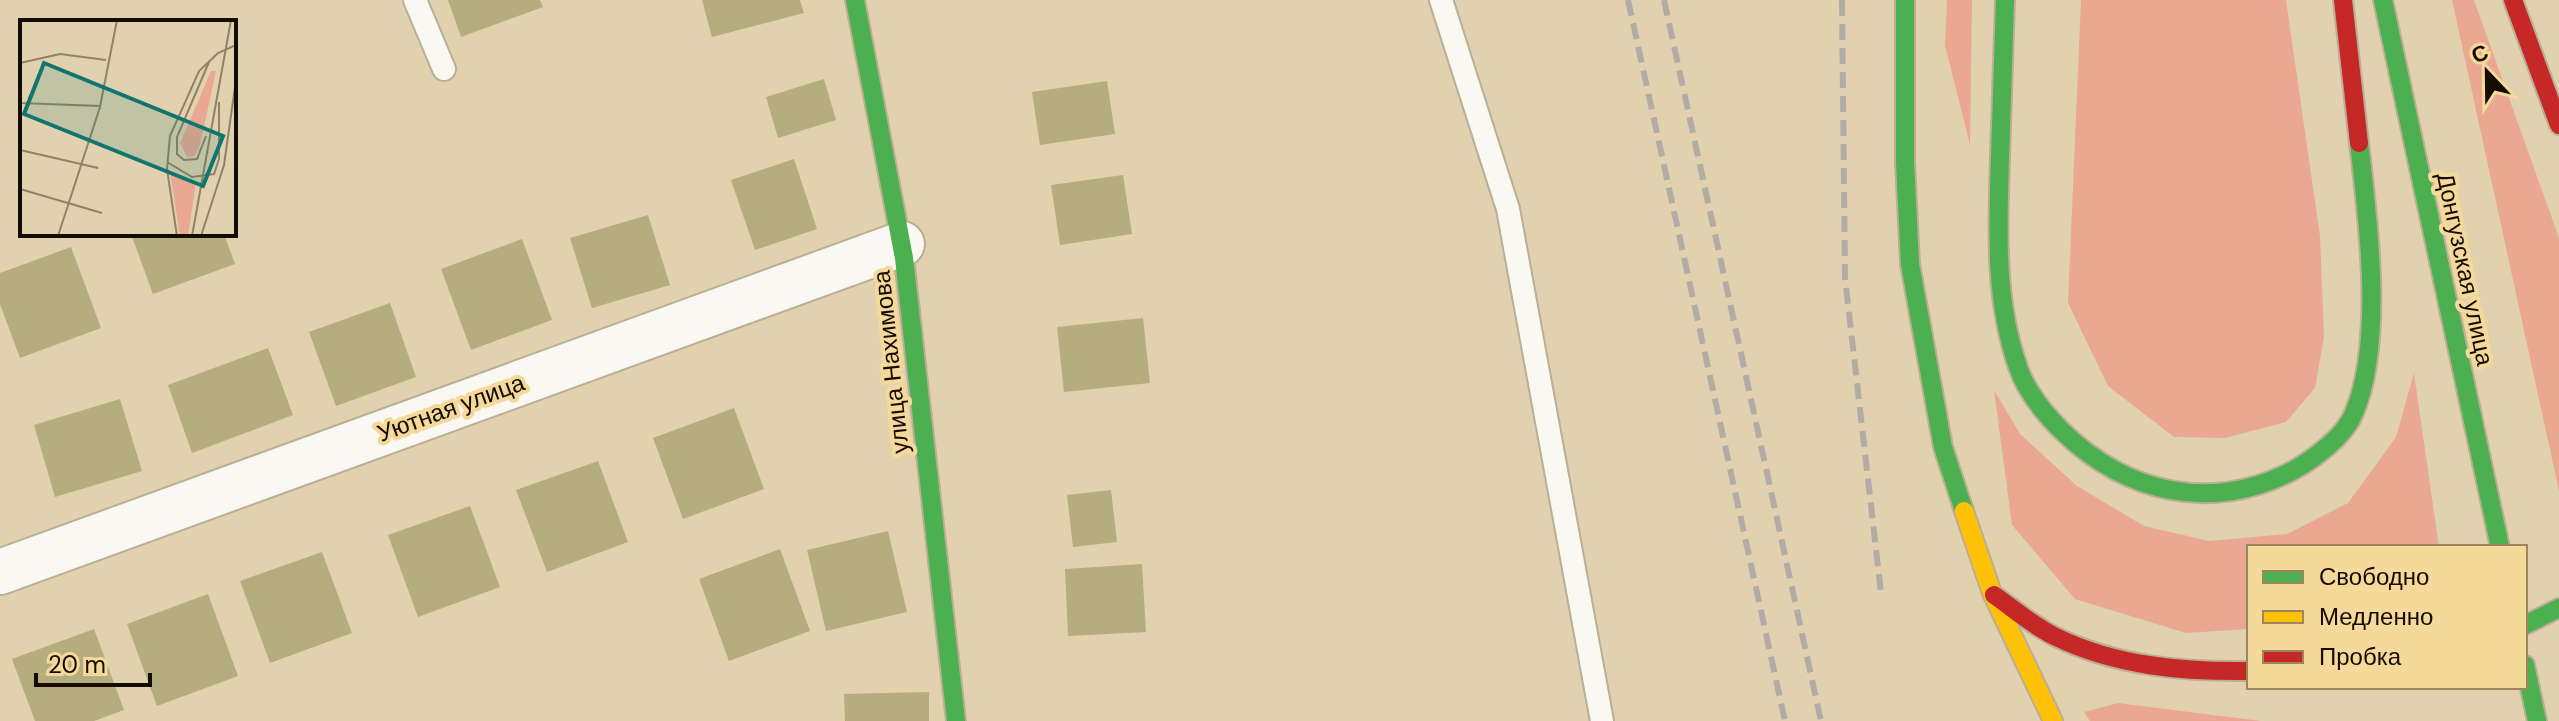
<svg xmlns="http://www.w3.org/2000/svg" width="2559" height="721" viewBox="0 0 2559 721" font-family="'DM Sans',sans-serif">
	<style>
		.forest { fill: #eaa893 }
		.building { fill: #b6ad7e }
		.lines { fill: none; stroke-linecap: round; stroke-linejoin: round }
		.lane-casing { stroke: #baaf94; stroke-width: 26 }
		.street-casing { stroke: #baaf94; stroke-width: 48 }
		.fast-casing { stroke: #baaf94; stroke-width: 22 }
		.slow-casing { stroke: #baaf94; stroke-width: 22 }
		.jam-casing { stroke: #baaf94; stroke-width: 22 }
		.lane { stroke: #faf8f3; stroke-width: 22 }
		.street { stroke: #faf8f3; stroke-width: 44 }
		.fast { stroke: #4caf50; stroke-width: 18 }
		.slow { stroke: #ffc107; stroke-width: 18 }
		.jam { stroke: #c62828; stroke-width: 18 }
		.rail { stroke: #b1aca6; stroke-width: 6; stroke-dasharray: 16 8; stroke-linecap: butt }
		.labels { text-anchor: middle; stroke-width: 8; stroke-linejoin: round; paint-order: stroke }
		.street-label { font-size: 24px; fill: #150c00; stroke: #f5d99b }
		.inset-road { fill: none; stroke: #8f8269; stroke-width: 2 }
		.view { fill: #0f766e; fill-opacity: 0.15; stroke: #0f766e; stroke-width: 4 }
		.inset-edge { fill: none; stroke: #150c00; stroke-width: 4 }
	</style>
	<rect width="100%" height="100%" fill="#e1d1af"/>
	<path class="forest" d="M1947,0H1972L1970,145L1945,46Z
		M2081,0H2286L2320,236L2324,337L2315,388L2286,422L2225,438L2174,437L2108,386L2068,303Z
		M2452,0H2474L2559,238V491Z
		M2414,373L2439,547H2249V629L2186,633L2075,599L2012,525L1994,390L2020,434L2077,486L2144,526L2209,541L2287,534L2348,503L2396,437Z
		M2118,703L2261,721H2090L2084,712Z"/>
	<path class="building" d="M448,0H540L543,7L461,37Z
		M702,0H800L804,13L712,37Z
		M824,79L836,120L778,138L766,97Z
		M1107,81L1115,134L1040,145L1032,92Z
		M794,159L817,229L755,250L731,180Z
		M1123,175L1132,234L1060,245L1051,185Z
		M648,215L670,285L592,308L570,238Z
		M131,234H224L235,264L153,294Z
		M522,239L552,320L471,350L441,269Z
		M71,247L101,328L20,358L0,304V273Z
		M390,303L416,377L336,406L309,332Z
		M1143,318L1150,383L1064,392L1057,327Z
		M268,348L293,415L192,453L168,385Z
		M120,399L142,471L55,497L34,425Z
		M734,408L764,489L683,519L653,438Z
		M598,461L628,542L547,572L516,490Z
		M1111,490L1117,542L1073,547L1067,495Z
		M470,506L500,587L418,617L388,535Z
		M888,531L907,612L826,631L807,550Z
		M780,549L810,631L729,661L699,579Z
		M322,552L352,633L270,663L240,581Z
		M1142,564L1146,632L1068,636L1065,569Z
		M208,594L238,676L157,706L127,624Z
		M94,629L124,710L94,721H35L12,659Z
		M929,692V721H845L844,694Z"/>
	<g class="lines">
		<g class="lane-casing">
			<path id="lane" d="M415,0L444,69
				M1441,0L1508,209L1602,721"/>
		</g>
		<g class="street-casing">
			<path id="street" d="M0,572L902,244"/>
		</g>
		<g class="fast-casing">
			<path id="fast" d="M855,0L904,258L956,721
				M1905,0V162L1910,264L1943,447L1964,511
				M2005,0C2003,52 2002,105 2000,157C1998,228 1994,299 2018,367C2026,392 2044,413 2062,431C2127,494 2212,513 2294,470C2315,458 2345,436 2354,413C2384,343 2368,218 2359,143
				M2383,0L2500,547
				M2525,625L2559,608
				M2525,665L2537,721"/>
		</g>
		<g class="slow-casing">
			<path id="slow" d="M1964,511L1992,593L2053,721"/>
		</g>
		<g class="jam-casing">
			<path id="jam" d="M2343,0L2359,143
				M2513,0L2559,125
				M1994,595C2014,609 2033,626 2056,637C2116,666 2183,672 2249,671"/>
		</g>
		<use href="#lane" class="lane"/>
		<use href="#street" class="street"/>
		<use href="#fast" class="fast"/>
		<use href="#slow" class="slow"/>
		<use href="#jam" class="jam"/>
		<path class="rail" d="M1628,0L1785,721
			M1664,0L1821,721
			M1842,0L1845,278L1881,593"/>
	</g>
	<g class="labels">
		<g class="street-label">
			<text transform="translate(2465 269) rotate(78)" y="8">Донгузская улица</text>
			<text transform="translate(891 362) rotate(-96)" y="8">улица Нахимова</text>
			<text transform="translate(451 408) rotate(-20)" y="8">Уютная улица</text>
		</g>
	</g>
	<g transform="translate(20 20)">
		<rect width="216" height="216" fill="#e1d1af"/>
		<path d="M191,51H196L180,125L175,136L167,137L160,123ZM150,152L176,163L168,216H160Z" fill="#eaa893"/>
		<path class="inset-road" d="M0,43L40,34L86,40M0,83L80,86M186,116L177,139L164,140L157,134V117L189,42M0,130L78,148M147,142L172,157L194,154L199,139V82M0,169L82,193M38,216L80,87L97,0M157,216L147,149L150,116L179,51L198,33L216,25M172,216L211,0M181,216L204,145L216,60"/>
		<path class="view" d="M24,43L203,116L183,166L4,94Z"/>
		<rect width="216" height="216" class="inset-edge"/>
	</g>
	<rect x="2247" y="545" width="280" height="144" fill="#f5d99b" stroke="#9b875d" stroke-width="2"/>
	<rect x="2263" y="571" width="40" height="12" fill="#4caf50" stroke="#9b875d" stroke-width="2"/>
	<text x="2319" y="585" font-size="24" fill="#150c00">Свободно</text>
	<rect x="2263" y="611" width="40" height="12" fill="#ffc107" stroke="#9b875d" stroke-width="2"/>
	<text x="2319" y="625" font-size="24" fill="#150c00">Медленно</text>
	<rect x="2263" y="651" width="40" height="12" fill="#c62828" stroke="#9b875d" stroke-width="2"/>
	<text x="2319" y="665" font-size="24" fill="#150c00">Пробка</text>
	<g transform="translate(2487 72) rotate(338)" stroke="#f5d99b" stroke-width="6" paint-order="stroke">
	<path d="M0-6L14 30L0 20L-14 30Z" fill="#150c00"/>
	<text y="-12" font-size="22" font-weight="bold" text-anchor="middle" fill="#150c00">С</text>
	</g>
	<path d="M36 673v12h114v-12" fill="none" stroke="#150c00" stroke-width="4"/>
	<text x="48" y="673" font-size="24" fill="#150c00" stroke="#f5d99b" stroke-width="6" paint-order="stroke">20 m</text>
</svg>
